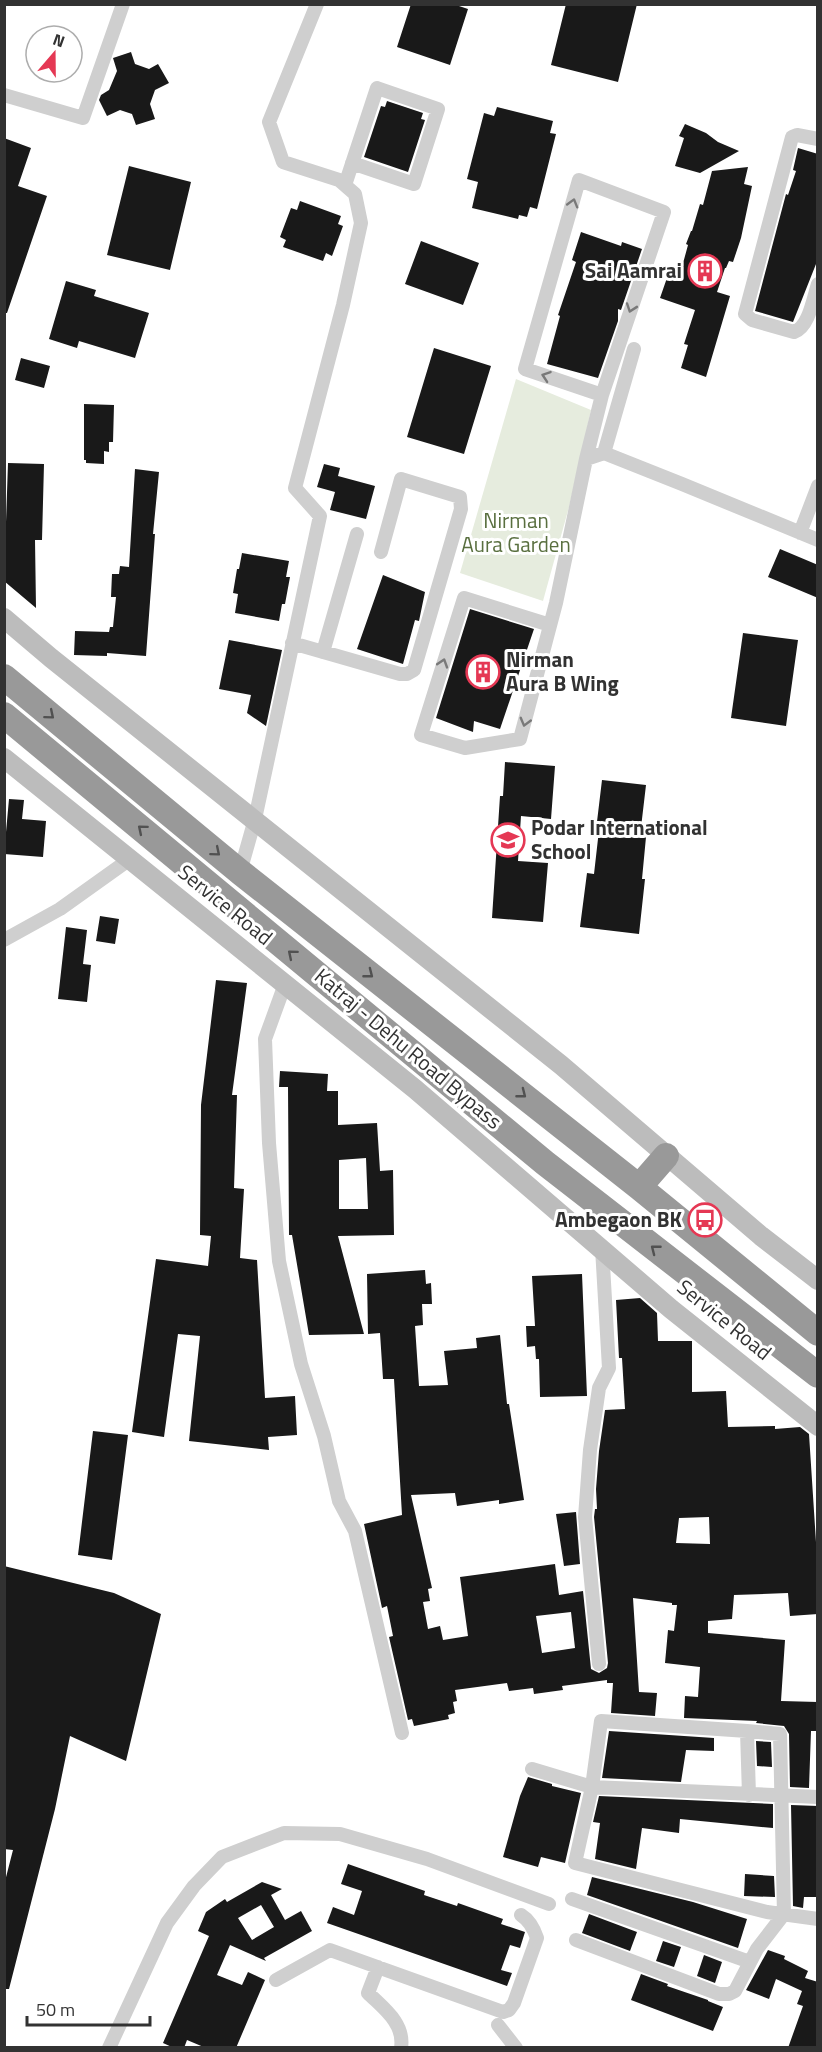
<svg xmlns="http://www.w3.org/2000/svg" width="822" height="2052" viewBox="0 0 822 2052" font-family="'Titillium Web',sans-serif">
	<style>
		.green { fill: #e6ecde }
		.building { fill: #191919; fill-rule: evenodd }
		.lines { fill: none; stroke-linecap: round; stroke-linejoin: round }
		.street { stroke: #cfcfcf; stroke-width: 14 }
		.secondary { stroke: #bcbcbc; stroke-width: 20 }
		.highway { stroke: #999; stroke-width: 26 }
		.oneway { stroke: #797979 }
		.oneway2 { stroke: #515151 }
		.labels { text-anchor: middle; stroke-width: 6; stroke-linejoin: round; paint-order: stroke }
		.poi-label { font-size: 21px; font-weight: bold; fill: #323232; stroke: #fff; text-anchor: end }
		.park-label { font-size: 21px; fill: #596f3f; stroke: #fff }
		.street-label { font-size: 21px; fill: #323232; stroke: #fff }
	</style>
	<rect width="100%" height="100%" fill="#fff"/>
	<path class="green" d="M516,379L591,410L569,507L543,601L460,573Z"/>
	<path class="building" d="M411,4H453L468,9L450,65L397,47Z
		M566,4H637L618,82L551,65Z
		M131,52L135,64L149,69L158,64L169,83L155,90L150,104L155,119L136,125L132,114L120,110L107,116L99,100L101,95L109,90L117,71L113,58Z
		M387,101L423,113L421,119L425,120L408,172L364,157L381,106L385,107Z
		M497,107L553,121L550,133L556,134L537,209L530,207L527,217L519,215L518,219L472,208L478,182L467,179L484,113L494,116Z
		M685,124L706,133L718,142L739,151L700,173L675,166L684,138L679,136Z
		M4,138L31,148L18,186L47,196L7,313H4Z
		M798,148L818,154V259L793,322L755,311L786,194L788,195L796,171L793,170Z
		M129,166L191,182L170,270L107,255Z
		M748,167L744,184L752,186L741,238L733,262L729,261L726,268H725L717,292L730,296L706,377L681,368L688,345L684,344L695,310L660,298L668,275L679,278L688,245L686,244L691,231H692L700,204L703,205L712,171Z
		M300,201L341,216L338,224L343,226L332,256L326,253L323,261L283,247L286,240L280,237L291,208L297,210Z
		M581,232L621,246L622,242L642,249L621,310L618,309V321L598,378L547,364L560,316L558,315L576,262L572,260Z
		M421,241L479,263L463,305L405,284Z
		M66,281L96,290L94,296L149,313L135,358L79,341L77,348L49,339Z
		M434,348L491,366L464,454L407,437Z
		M21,358L50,366L44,388L15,380Z
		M84,404L114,405L113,442H109V452L104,451V464L86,463V460H84Z
		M8,463L44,464L42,540H35L36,608L4,581Z
		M324,464L340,468L338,476L375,486L366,519L330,510L335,492L317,487Z
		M135,469L159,472L153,534H155L146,656L107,653V656L74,655L75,631L109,632L110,627H113L116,597H111L112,574H119L120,566L129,567Z
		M780,549L818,565V598L768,577Z
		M242,553L289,561L286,577H290L285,604H282L279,621L235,613L238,594L233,593L237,569H239Z
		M383,575L425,592L419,621L415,620L403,664L357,649Z
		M470,609L534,629L500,729L474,721L473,732L436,718Z
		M743,633L798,640L786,726L731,718Z
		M229,640L282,650L266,726L247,713L251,695L219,689Z
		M505,762L555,766L551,819L521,816L518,861L548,863L543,922L492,918L500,796H503Z
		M602,780L646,785L640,836L646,837L642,879H645L639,934L580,927L587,873L594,874L599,830H596Z
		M9,799L24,800L22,819L46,821L43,857L4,854Z
		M100,916L119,919L115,944L96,941Z
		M66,927L87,930L83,964L91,965L87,1002L58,999Z
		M216,980L247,983L232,1095H237L234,1188L244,1189L240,1258L257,1260L265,1398L295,1396L297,1435L268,1437L269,1450L189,1441L200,1336L178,1334L164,1437L132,1432L156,1259L208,1266L211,1236L200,1235L201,1105Z
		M280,1071L328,1074L327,1091H338V1125L377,1123L380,1171L393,1170L394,1235L338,1236L364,1334L309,1335L292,1235H289L288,1087H279ZM366,1158L368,1209H339V1160Z
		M425,1270L426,1284L431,1283L432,1304H422L423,1325L415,1326L419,1386L448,1385L444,1351L477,1348L476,1338L500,1335L507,1404H509L524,1500L499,1504V1500L457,1506L455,1493L411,1495L432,1588L428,1589L430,1601L423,1602L428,1629L440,1626L443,1640L468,1636L460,1577L555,1564L559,1595L583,1591L591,1669L599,1673L607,1668L608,1663L594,1517L595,1509H597L596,1489L599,1451L605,1410L625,1409L622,1358H619L616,1300L640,1298L657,1313L658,1341H692V1392L726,1391L728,1427L775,1426V1429L800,1427L809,1434L818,1573V1614L790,1616L788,1593L734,1595L732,1619L708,1621V1633L785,1640L781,1701L818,1702V1731H811L809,1788L790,1787L789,1734L784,1726L756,1723L757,1721L684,1718L685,1696L698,1697L700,1667L665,1663L668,1630L674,1631L677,1605H672V1603L633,1598L639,1692L657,1693L655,1716L611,1713L613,1683H607V1680L562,1686L563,1690L534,1694L533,1688L509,1691L507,1683L455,1690L457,1701L453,1702L455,1713L448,1715L449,1719L414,1726L412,1719L408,1720L389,1637L393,1636L387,1606L382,1608L364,1524L402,1515L394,1379H383L380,1333L368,1334L367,1274ZM709,1517L710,1544L676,1543L679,1518ZM571,1612L575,1648L542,1653L536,1616Z
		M582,1274L587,1396L540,1397L539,1359H536L535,1346L527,1347L526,1326H535L532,1276Z
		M93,1431L128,1435L112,1560L78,1555Z
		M576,1512L580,1564L564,1566L556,1514Z
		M4,1566L114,1593L161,1614L126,1761L70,1736L55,1809L9,1989H4V1885L13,1850L4,1849Z
		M609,1731L714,1738V1751L686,1750L681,1782L602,1778Z
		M756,1741L771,1742L772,1767L757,1766Z
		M528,1777L552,1784V1786L581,1793L565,1863L541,1857L538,1867L503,1857L520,1796Z
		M599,1796L773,1804V1828L680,1819L679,1833L642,1828L636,1869L595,1859L600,1823L593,1822Z
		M791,1805L818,1806V1897H804L803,1908L793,1906Z
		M348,1864L425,1891L424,1895L457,1906L458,1903L503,1919L501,1924L525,1932L520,1948L510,1945L501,1970L512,1973L507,1986L327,1923L333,1907L354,1915L362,1891L341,1884Z
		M745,1874L774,1876L775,1897L744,1896Z
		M592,1877L693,1902L747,1919L738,1948L587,1895Z
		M262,1882L282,1889L271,1895L285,1920L301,1911L312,1931L264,1958L266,1961L230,1945L217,1975L242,1985L248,1972L265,1980L236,2048H206L187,2040L184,2048H174L163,2043L209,1936L198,1931L206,1912L225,1899L227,1902ZM261,1905L274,1927L252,1940L238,1918Z
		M589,1914L637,1932L630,1951L582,1933Z
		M663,1941L681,1947L674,1967L656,1961Z
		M768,1950L785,1956L784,1959L808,1971L805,1978L818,1982V2048H788L803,2006L797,2004L802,1991L776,1979L769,1999L746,1990Z
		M704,1955L722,1962L715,1983L697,1976Z
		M641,1974L668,1984L667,1986L708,2000V2001L723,2007L713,2031L631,2000Z"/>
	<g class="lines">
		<path class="street" d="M4,95L83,118L123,4
			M818,139L797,135L792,137L745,314L752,320L794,332C809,327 813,299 818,284
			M345,185L377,88L438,109L414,184L352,163
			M604,453L682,484L818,540
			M604,453L634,349
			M586,459L602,395L664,212L579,180L525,369L602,395
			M800,533L818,486
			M550,625L464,598L421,735L465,748L520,739L556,603L586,459L604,453
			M292,643L400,674H407L414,670L461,509L460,497L401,479L381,552
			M323,652L357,534
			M240,872L255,819L320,516L295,488L343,305L361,223L355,194L339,180L283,162L269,122L317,4
			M4,940L60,909L130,859
			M285,984L265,1039L269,1143L279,1261L301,1364L324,1436L339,1501L355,1531L402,1733
			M599,1664L585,1517L590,1450L599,1388L609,1368L602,1248
			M532,1769L592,1787L575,1863L767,1912L818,1919
			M749,1795L747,1731L601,1721L592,1787L818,1797
			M572,1899L750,1962
			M576,1940L719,1994H729L735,1991L757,1949L784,1914L780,1734L747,1731
			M378,1967L368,1993C383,2008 405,2023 401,2048
			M276,1980L330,1950L503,2012L509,2010L514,2003L537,1938C534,1929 529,1920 521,1915
			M498,2025L516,2048
			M109,2048L167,1923L194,1886L222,1857L284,1833L340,1834L427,1859L549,1904"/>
		<path class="secondary" d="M4,618L51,658L561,1065L761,1236L818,1280
			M4,758L415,1089L671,1309L818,1426"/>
		<path class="highway" d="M4,677L240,872L639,1187L818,1333
			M4,715L545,1163L818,1375
			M639,1187L666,1156"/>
	</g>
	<defs><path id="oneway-chevron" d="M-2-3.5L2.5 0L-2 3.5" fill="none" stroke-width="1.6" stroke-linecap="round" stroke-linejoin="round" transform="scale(1.5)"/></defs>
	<g class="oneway">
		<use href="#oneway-chevron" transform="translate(573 203) rotate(-74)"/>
		<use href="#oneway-chevron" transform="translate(631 308) rotate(109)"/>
		<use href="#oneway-chevron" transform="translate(546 376) rotate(-161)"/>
		<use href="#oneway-chevron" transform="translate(443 663) rotate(-72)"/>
		<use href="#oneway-chevron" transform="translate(525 722) rotate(105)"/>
	</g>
	<g class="oneway2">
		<use href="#oneway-chevron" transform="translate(50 715) rotate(40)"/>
		<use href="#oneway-chevron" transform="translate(142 829) rotate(-140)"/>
		<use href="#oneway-chevron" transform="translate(216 852) rotate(40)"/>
		<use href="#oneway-chevron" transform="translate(292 954) rotate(-140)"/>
		<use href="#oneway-chevron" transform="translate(369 974) rotate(38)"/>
		<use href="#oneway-chevron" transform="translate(522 1094) rotate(38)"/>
		<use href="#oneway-chevron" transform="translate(655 1249) rotate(-142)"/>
	</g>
	<defs>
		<g id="building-ring" transform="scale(1.725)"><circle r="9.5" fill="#fff" stroke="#e53854" stroke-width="1.5"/><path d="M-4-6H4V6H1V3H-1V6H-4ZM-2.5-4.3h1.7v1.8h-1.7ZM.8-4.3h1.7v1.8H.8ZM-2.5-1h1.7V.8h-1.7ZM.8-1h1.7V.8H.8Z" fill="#e53854"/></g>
		<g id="school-ring" transform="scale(1.725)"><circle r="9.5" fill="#fff" stroke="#e53854" stroke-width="1.5"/><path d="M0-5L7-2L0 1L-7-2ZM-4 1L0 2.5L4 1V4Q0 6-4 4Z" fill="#e53854"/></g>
		<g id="bus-ring" transform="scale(1.725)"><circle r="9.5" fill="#fff" stroke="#e53854" stroke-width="1.5"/><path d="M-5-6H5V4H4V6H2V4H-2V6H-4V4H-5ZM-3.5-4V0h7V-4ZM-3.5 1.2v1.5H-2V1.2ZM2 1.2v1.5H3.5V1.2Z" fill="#e53854"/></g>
	</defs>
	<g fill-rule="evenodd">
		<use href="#building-ring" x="705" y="271"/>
		<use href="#building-ring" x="483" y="672"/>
		<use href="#school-ring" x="508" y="840"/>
		<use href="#bus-ring" x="705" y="1220"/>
	</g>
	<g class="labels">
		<g class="poi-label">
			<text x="682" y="278">Sai Aamrai</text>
			<text x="506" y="667" text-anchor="start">Nirman<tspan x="506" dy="24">Aura B Wing</tspan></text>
			<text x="531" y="835" text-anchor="start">Podar International<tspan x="531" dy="24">School</tspan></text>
			<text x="682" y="1227">Ambegaon BK</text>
		</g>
		<g class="park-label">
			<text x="516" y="528">Nirman<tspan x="516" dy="24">Aura Garden</tspan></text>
		</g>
		<g class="street-label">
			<text transform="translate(225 905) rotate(39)" y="7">Service Road</text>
			<text transform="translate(408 1049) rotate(40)" y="7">Katraj - Dehu Road Bypass</text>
			<text transform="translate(724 1320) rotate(39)" y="7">Service Road</text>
		</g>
	</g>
	<rect width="822" height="2052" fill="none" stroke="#323232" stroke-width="12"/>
	<g transform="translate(54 54) rotate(20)"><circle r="28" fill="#ffffff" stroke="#adadad" stroke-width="1.5"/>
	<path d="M0-4.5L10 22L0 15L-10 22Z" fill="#e53854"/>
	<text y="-9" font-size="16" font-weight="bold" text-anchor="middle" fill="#323232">N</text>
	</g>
	<path d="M27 2016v9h123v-9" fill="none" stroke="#323232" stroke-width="3"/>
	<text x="36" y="2016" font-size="18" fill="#323232" stroke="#ffffff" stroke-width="4.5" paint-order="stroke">50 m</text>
</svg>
